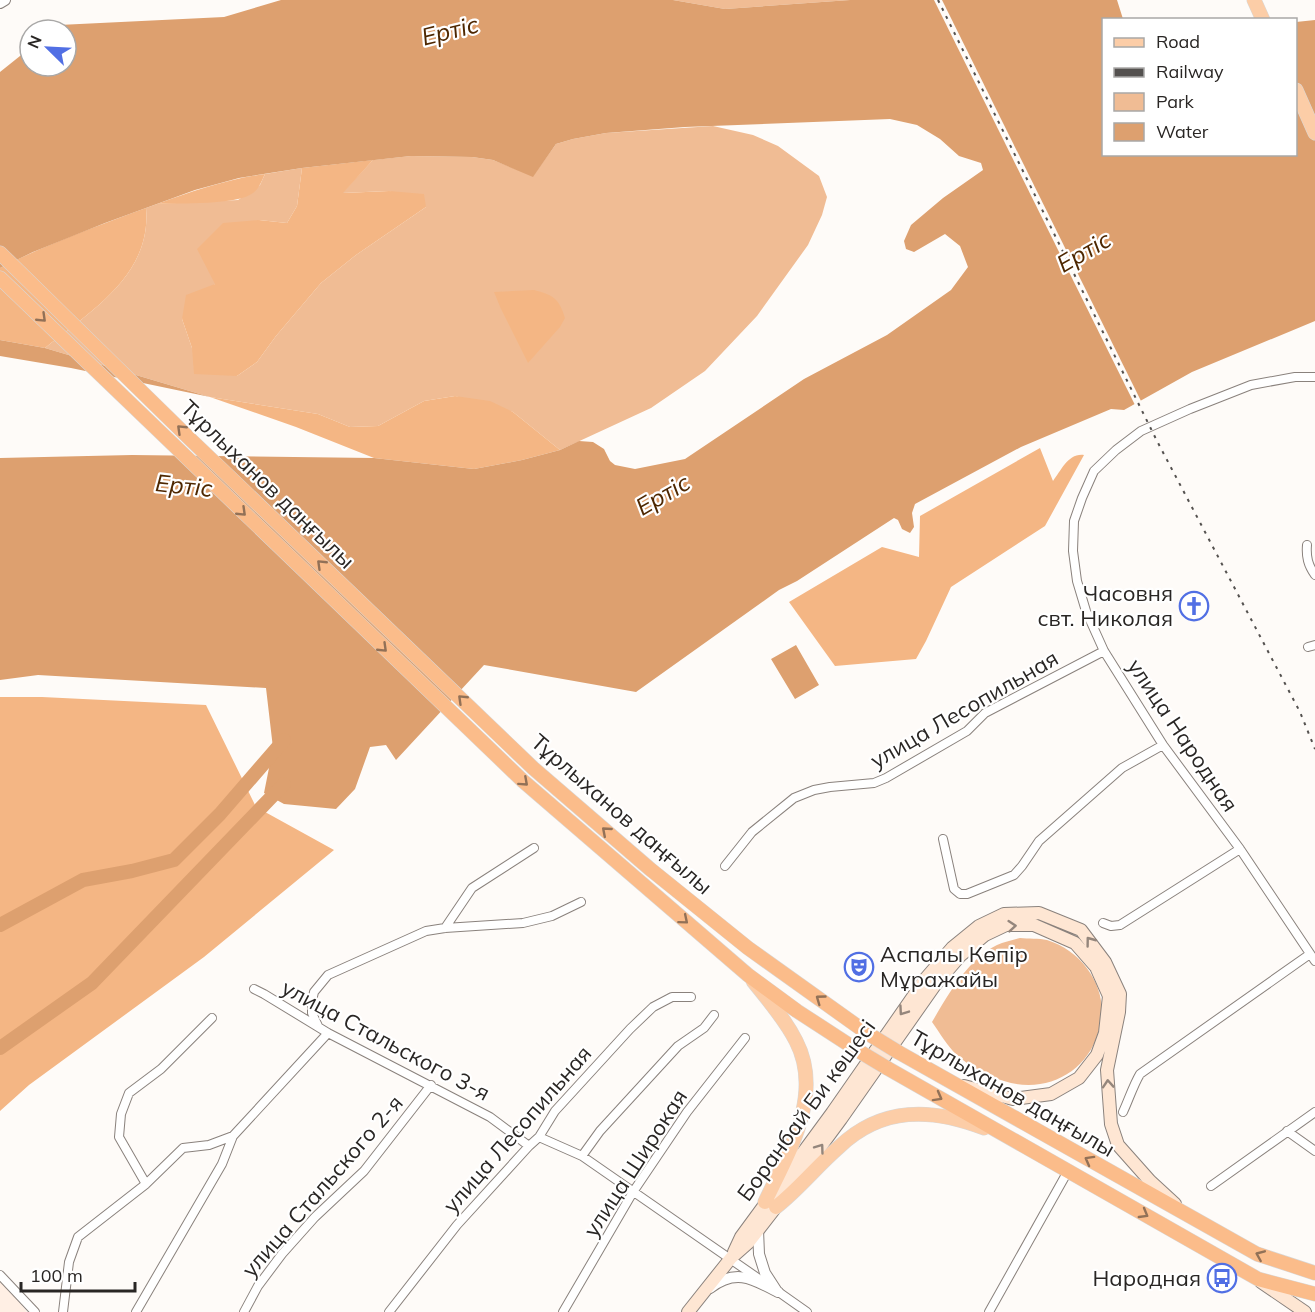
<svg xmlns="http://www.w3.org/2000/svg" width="1315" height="1312" viewBox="0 0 1315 1312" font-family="Mulish,sans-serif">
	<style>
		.built { fill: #ffefe4 }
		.green { fill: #f0bc94 }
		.forest { fill: #f4b684 }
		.water { fill: #dda06f }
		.pier { fill: #fefbf8 }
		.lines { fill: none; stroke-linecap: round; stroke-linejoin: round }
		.river { stroke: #dda06f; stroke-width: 14 }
		.minor-casing { stroke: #8a827d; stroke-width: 10 }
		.tertiary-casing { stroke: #8a827d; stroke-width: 12 }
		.secondary-casing { stroke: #8a827d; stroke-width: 14 }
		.primary-casing { stroke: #d8d8d8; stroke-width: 15 }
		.trunk-casing { stroke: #d8d8d8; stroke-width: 15 }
		.minor { stroke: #fff; stroke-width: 8 }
		.tertiary { stroke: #fff; stroke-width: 10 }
		.secondary { stroke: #fee6d3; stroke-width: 12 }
		.primary { stroke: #fccda7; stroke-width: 14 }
		.trunk { stroke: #fbbc8a; stroke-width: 14 }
		.rail { stroke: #54514f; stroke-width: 2; stroke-dasharray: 3 6; stroke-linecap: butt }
		.trunk-bridge-casing { stroke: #d8d8d8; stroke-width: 15; stroke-linecap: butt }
		.trunk-bridge { stroke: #fbbc8a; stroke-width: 14 }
		.oneway { stroke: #927157 }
		.oneway2 { stroke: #94867c }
		.labels { text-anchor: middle; stroke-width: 4.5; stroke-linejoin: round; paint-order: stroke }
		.street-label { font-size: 22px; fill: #292624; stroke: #fff }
		.poi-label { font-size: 22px; fill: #292624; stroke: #fff; text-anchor: end }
		.water-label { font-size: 24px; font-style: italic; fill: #4e2700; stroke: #fff }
	</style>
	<rect width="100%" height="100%" fill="#fefbf8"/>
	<path class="built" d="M0,1278L27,1312H0Z"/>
	<path class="green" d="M673,0H850L725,9Z
		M713,126L753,135L778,146L819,176L827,197L822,215L808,245L757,316L705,371L651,408L560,450L513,412L455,396L424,401L378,426L350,427L318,414L210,397L45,348C91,311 152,275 146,208L157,204L238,200L260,185L265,174L302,168L297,206L287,223L259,220L215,284L182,319L192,348L237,376L257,362L276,336L321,283L356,255L426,207L389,191L342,193L373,160L411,156L472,157L493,160L533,176L556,144L573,139L606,133Z
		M1020,938C1028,939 1039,938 1047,940C1082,951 1105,984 1102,1020C1102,1024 1099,1029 1098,1033C1086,1074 1044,1094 1004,1081C987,1076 970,1067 957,1055C947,1046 940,1033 932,1022C948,995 968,959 997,945C1004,942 1012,940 1020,938Z"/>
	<path class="forest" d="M373,160L343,193L389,191L424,194L426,207L356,255L321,283L276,336L257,362L237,376L194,374L192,348L182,319L186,295L215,284L197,249L223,223L259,220L287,223L297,206L302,168Z
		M265,174C262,180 259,189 253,193C238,205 178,203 157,204C193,191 228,179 265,174Z
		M146,208C152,275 91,311 45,348L0,340V268C47,244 97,226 146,208Z
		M534,290C553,295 559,298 565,318L560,327L528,363L501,309L494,292Z
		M455,396L490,401L513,412L560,450L522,460L474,469L374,458L296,427L210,397L318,414L350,427L378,426L424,401Z
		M1040,448L1053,481C1061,471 1068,453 1084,455L1045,526L951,587L926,641L916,659L835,666L789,602L882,547L919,557L920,516Z
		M0,697H42L206,705L256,807L334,850L204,957L29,1085L0,1111Z"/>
	<path class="water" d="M281,0H673L725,9L850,0H1117L1123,19L1104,20V154H1296V22L1315,20V321L1192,372L1124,410L1111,409L1021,447L915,504L912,513L914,527L910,533L902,529L898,520L894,518L797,581L779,590L636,692L484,665L396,760L386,745L370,747L355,789L336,809L284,804L264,793L273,748L266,688L38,675L0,680V458L132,455L374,458L474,469L522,460L560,450L579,441L593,442L604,449L610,461L615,465L635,469L685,459L804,379L887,335L951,290L968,267L960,246L945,234L914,252L906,249L904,241L911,225L943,198L983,170L981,163L959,156L940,139L917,125L890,119L685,127L606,133L573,139L556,144L533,177L493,160L472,157L411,156L302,168L239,178L195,190L105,223L33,252L0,268V72L30,48V66H66V30H53L59,25L224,17Z
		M0,340L45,348L210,397L71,368L0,356Z
		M796,645L819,685L795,699L771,659Z"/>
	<path class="pier" d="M934,0H942L1142,403L1136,407Z"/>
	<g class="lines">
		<path class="river" d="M0,925L83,880L132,871L174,860L220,814L284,740
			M0,1048L92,983L284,784"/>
		<g class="minor-casing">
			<path id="minor" d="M1315,377H1295L1251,385L1190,409L1141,431L1116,450L1094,471L1082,498L1074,521L1073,551L1077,581L1086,611L1104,651L1163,745L1240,849L1315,961
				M1307,545C1306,557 1308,565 1315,575
				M1308,647L1315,645
				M943,839L954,889L960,894H967L1014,875L1022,866L1039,841L1072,812L1122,768L1163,745
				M725,866L752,832L794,798L814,790L830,787L874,783L886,778L967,731L985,713L1104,651
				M1103,923L1111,926L1120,925L1240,849
				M445,928L472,888L534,848
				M254,989L264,994L328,1033L490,1117L529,1146
				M318,1026L312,1013V1001L314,992L328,975L426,931L445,928L523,923L552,916L581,902
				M1123,1112C1129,1099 1133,1086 1140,1074L1310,954
				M1287,1131L1315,1151
				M539,1137L582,1156L762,1281
				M582,1156L600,1131L678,1046L704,1028L714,1015
				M146,1184L119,1137L121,1114L129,1093L161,1069L212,1018
				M1211,1186L1315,1112
				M0,1275L35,1312
				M773,1288L807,1312
				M63,1312L69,1262L78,1237L146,1184L183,1148L209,1145L233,1136
				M136,1312L222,1164L233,1136L328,1033
				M244,1312L258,1286L282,1254L315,1217L364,1171L431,1085
				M389,1312L457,1225L529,1146L539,1137L555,1111L630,1029L653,1007L672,997H691
				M563,1312L633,1192L687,1112L745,1038
				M989,1312L1068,1171"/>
		</g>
		<g class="tertiary-casing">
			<path id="tertiary" d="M0,3L5,0
				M758,1230L759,1254L765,1273L776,1290
				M710,1288C736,1268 753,1279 778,1292"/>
		</g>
		<g class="secondary-casing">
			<path id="secondary" d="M734,1252L741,1237L832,1113L926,978L952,948L979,926L1004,914L1039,913L1081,930L1105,962L1120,994L1119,1012L1107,1070L1111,1124L1118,1145L1150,1181L1175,1204
				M1261,1282L1305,1312
				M688,1312L731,1258L748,1243L776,1207L841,1119L935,985L960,956L985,935L1006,925H1034L1075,943L1096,967L1109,996L1105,1033L1097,1055L1079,1078L1051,1094L1013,1099L964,1086"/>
		</g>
		<g class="primary-casing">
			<path id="primary" d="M1254,0L1263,20
				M1296,90L1315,133
				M753,981C768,1000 785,1019 796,1041C824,1095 788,1153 765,1202
				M776,1207C799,1189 817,1166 839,1147C882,1106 932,1108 984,1128"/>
		</g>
		<g class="trunk-casing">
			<path id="trunk" d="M0,253L190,439L533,768L650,869L748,948L867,1033
				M0,278L523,781L748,975L797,1011L857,1050
				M898,1052L1257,1254L1315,1273
				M887,1068L1258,1279L1315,1294"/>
		</g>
		<use href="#minor" class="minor"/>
		<use href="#tertiary" class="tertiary"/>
		<use href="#secondary" class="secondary"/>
		<use href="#primary" class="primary"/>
		<use href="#trunk" class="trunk"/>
		<path class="rail" d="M938,0L1157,441L1300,712L1315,749"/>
		<g class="trunk-bridge-casing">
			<path id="trunk-bridge" d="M867,1033L898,1052
				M857,1050L887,1068"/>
		</g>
		<use href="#trunk-bridge" class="trunk-bridge"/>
	</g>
	<defs><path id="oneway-chevron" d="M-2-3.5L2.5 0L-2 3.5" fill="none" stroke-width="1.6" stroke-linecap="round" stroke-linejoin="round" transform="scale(1.5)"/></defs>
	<g class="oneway">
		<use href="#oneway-chevron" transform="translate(42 318) rotate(44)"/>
		<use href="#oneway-chevron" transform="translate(181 429) rotate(-136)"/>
		<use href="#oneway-chevron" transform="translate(242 512) rotate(44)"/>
		<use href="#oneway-chevron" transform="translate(321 564) rotate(-136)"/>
		<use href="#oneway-chevron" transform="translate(383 648) rotate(44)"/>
		<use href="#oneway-chevron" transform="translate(462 699) rotate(-136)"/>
		<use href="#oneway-chevron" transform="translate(524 782) rotate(42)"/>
		<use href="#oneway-chevron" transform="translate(606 831) rotate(-139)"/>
		<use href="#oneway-chevron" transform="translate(684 920) rotate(40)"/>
		<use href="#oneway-chevron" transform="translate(820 999) rotate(-144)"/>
		<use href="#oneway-chevron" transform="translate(938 1097) rotate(29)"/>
		<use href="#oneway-chevron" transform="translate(1089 1160) rotate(-151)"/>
		<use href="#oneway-chevron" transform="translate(1144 1214) rotate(30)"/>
		<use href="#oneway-chevron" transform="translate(1260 1255) rotate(-157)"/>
	</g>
	<g class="oneway2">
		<use href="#oneway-chevron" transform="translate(1012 926) rotate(-5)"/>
		<use href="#oneway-chevron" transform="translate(1090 941) rotate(-127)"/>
		<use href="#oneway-chevron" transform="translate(903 1011) rotate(125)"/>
		<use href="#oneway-chevron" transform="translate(1108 1084) rotate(-94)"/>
		<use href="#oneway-chevron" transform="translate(820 1148) rotate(-54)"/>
	</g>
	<defs>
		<g id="church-ring" transform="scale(1.5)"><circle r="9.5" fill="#fff" stroke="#516fe4" stroke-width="1.5"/><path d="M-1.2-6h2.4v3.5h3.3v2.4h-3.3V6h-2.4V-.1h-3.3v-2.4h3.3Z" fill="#516fe4"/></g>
		<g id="theatre-ring" transform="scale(1.5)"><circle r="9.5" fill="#fff" stroke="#516fe4" stroke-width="1.5"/><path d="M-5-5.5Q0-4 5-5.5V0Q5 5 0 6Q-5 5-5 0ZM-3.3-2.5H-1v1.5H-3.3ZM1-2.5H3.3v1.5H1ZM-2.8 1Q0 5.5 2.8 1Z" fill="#516fe4"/></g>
		<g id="bus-ring" transform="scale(1.5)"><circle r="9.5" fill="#fff" stroke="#516fe4" stroke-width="1.5"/><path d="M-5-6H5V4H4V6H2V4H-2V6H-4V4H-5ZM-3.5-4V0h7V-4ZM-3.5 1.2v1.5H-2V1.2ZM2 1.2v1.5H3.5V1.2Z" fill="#516fe4"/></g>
	</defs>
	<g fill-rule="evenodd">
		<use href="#church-ring" x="1194" y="606"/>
		<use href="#theatre-ring" x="859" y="967"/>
		<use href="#bus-ring" x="1222" y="1278"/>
	</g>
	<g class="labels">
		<g class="street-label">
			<text transform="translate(268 484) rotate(44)" y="8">Тұрлыханов даңғылы</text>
			<text transform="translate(964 709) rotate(-30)" y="8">улица Лесопильная</text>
			<text transform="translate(1183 735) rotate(56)" y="8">улица Народная</text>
			<text transform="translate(622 814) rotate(41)" y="8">Тұрлыханов даңғылы</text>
			<text transform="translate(386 1040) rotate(28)" y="8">улица Стальского 3-я</text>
			<text transform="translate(1013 1093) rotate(30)" y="8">Тұрлыханов даңғылы</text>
			<text transform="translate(806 1110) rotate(-54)" y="8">Боранбай Би көшесі</text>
			<text transform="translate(517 1129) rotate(-49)" y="8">улица Лесопильная</text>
			<text transform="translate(635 1163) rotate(-57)" y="8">улица Широкая</text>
			<text transform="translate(322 1186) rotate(-49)" y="8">улица Стальского 2-я</text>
		</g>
		<g class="poi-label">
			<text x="1173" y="601">Часовня<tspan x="1173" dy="25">свт. Николая</tspan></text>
			<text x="880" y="962" text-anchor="start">Аспалы Көпір<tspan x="880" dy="25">Мұражайы</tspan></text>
			<text x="1201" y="1286">Народная</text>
		</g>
		<g class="water-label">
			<text transform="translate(450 31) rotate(-14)" y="8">Ертіс</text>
			<text transform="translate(1084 252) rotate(-30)" y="8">Ертіс</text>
			<text transform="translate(184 486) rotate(6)" y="8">Ертіс</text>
			<text transform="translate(663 495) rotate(-30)" y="8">Ертіс</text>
		</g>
	</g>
	<rect x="1102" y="18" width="195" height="138" fill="#ffffff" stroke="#a9a8a7" stroke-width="1.5"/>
	<rect x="1114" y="38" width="30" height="9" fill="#fccda7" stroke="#a9a8a7" stroke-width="1.5"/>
	<text x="1156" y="48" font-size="18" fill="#292624">Road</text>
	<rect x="1114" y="68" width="30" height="9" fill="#54514f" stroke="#a9a8a7" stroke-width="1.5"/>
	<text x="1156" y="78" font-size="18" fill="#292624">Railway</text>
	<rect x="1114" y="93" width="30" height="18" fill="#f0bc94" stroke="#a9a8a7" stroke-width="1.5"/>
	<text x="1156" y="108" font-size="18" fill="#292624">Park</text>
	<rect x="1114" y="123" width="30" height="18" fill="#dda06f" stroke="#a9a8a7" stroke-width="1.5"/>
	<text x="1156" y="138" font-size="18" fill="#292624">Water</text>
	<g transform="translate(48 48) rotate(294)"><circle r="28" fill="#ffffff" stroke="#a9a8a7" stroke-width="1.5"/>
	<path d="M0-4.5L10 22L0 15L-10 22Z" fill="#516fe4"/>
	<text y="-9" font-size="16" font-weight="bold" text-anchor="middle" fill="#292624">N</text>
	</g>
	<path d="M21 1282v9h114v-9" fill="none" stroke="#292624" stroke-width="3"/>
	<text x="30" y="1282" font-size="18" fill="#292624" stroke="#ffffff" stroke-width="4.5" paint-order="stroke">100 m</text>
</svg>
